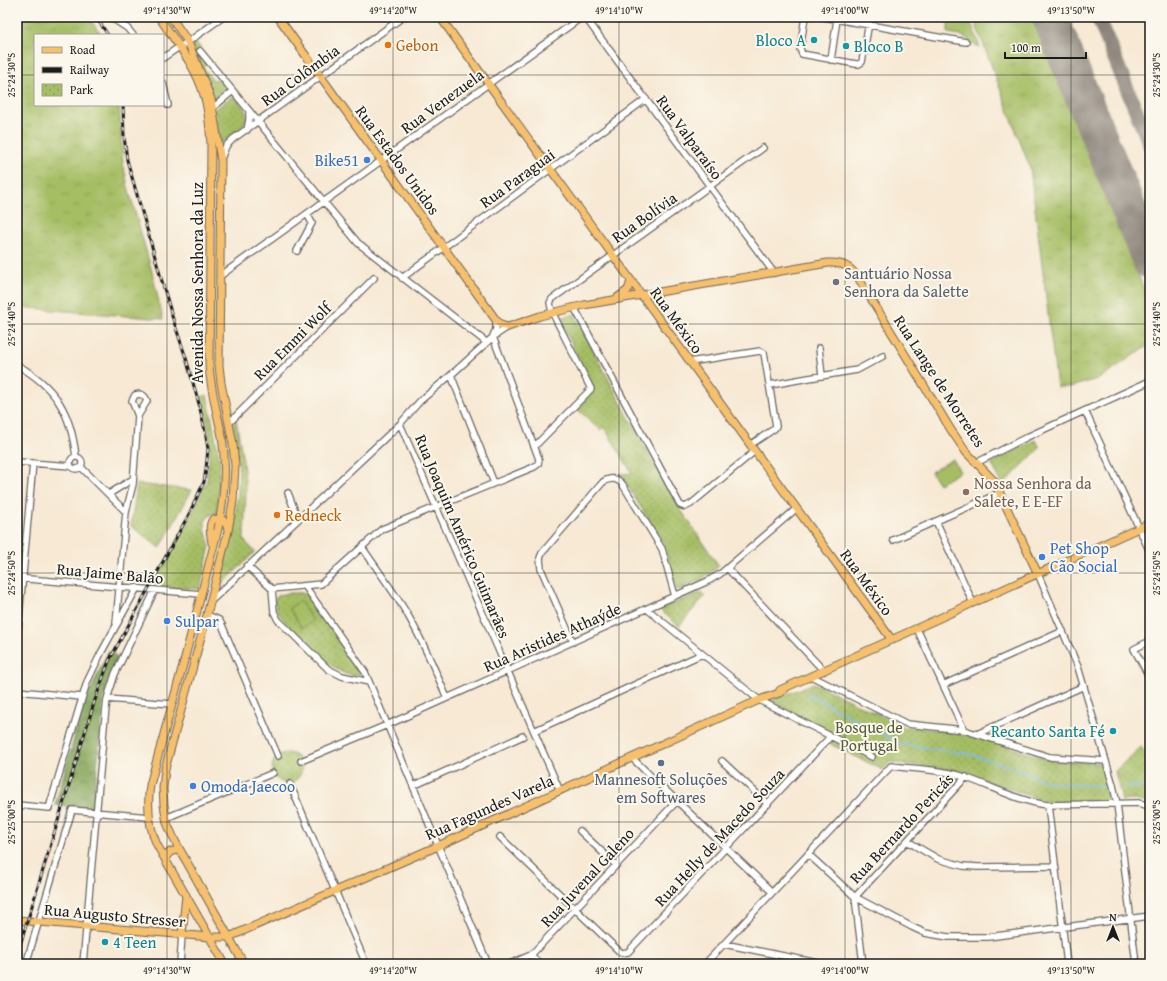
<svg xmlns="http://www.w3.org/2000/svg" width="1167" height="981" viewBox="0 0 1167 981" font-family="'Gentium Book Plus',serif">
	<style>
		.grass { fill: url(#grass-tufts); stroke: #606c40 }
		.forest { fill: url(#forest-crowns); stroke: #50603a }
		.park { fill: url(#park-dots); stroke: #606c40 }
		.garden { fill: #a5bd63; stroke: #606c40 }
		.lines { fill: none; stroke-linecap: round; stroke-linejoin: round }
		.stream { stroke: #7dbaf0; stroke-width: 1.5 }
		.taxiway { stroke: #8a8278; stroke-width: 15 }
		.runway { stroke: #8a8278; stroke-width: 36 }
		.minor-casing { stroke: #69645c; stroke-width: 8 }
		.major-casing { stroke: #69645c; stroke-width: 9 }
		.minor { stroke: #fff; stroke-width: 5.5 }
		.major { stroke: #f7c06c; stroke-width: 7 }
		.rail-casing { stroke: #1c1c1c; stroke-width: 3 }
		.rail { stroke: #fbf7ec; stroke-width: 1.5; stroke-dasharray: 4.5; stroke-linecap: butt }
		.ticks { fill: none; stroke: #1c1c1c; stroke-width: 1; stroke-opacity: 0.45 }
		.culture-dot { fill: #0f9aa8; stroke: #fbf7ec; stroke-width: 1.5 }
		.food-dot { fill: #e8710a; stroke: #fbf7ec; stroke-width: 1.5 }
		.shop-dot { fill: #3f7fe0; stroke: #fbf7ec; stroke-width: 1.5 }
		.worship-dot { fill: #6b7280; stroke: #fbf7ec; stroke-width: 1.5 }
		.education-dot { fill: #8d6e63; stroke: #fbf7ec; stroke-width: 1.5 }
		.service-dot { fill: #5c6f8a; stroke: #fbf7ec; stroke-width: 1.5 }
		.labels { text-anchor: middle; stroke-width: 4; stroke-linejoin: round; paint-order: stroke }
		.culture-label { font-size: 16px; fill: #0d838f; stroke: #fbf7ec; text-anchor: end }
		.food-label { font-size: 16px; fill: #c56008; stroke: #fbf7ec; text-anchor: start }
		.street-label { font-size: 16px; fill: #1c1c1c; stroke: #fbf7ec }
		.shop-label { font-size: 16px; fill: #366cbe; stroke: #fbf7ec; text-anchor: start }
		.worship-label { font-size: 16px; fill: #5b616d; stroke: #fbf7ec; text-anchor: start }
		.education-label { font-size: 16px; fill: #785e54; stroke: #fbf7ec; text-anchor: start }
		.park-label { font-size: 16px; fill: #535c38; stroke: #fbf7ec }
		.service-label { font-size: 16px; fill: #4e5e75; stroke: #fbf7ec }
		.neatline { fill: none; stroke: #1c1c1c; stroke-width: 1.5 }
		.ticks-label { font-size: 10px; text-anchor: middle; fill: #1c1c1c }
	</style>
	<defs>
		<pattern id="grass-tufts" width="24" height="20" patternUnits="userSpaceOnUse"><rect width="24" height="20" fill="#a5bd63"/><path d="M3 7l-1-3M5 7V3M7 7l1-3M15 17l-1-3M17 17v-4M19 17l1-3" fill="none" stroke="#8da255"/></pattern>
		<pattern id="forest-crowns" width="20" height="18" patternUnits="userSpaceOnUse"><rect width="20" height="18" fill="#84a459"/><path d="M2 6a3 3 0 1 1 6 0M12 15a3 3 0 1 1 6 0" fill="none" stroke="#6b8549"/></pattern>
		<pattern id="park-dots" width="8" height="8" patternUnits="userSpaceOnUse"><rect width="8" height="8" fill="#a5bd63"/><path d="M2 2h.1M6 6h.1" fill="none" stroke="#8da255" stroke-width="1.8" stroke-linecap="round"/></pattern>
	</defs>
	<rect width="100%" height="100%" fill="#fbf7ec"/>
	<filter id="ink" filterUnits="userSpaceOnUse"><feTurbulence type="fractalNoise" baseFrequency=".025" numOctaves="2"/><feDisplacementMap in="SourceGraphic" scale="8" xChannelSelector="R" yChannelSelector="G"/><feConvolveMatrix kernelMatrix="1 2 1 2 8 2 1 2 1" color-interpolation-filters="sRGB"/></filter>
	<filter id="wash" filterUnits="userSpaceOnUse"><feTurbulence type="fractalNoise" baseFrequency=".012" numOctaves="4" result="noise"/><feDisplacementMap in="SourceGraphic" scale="16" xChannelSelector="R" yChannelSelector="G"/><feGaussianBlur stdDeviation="0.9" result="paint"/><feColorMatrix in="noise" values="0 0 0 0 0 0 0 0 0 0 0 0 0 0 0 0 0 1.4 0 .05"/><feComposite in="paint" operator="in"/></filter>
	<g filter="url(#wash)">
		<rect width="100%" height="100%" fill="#f7e9d4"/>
		<path class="grass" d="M17,17H87L92,22L102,35H35V105H119L123,163L128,187L151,268L163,319L17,307Z
			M948,17H969L980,47L970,43L966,38L960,35L948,33Z
			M973,17H1034L1150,304V344L1100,378L1071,387H1057L1030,168Z"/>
		<path class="forest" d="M109,650L118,658L108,681L104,697L93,808L55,805L84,704Z"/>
		<path class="park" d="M196,43L201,48L197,51L208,63L203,67L213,81L219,78L227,87L226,94L213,104L192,45Z
			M233,97C238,98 239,102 242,106C257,123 232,135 220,144L214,110L230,98Z
			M574,314L645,448L679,507L719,566L701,580L677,590L664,544L620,474L632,473L604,427L601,430L577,409L594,390L559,318Z
			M207,395L220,462L217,512L209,516L205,521V529L210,546L200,589L152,586L193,511L207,481L210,451L209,431L201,397Z
			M236,419L243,461L246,491L244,540L255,552L217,589L234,523L238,494L239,470L233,423Z
			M1036,440L1040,448L1003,485L991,463Z
			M137,484L192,490L160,548L131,526Z
			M701,592L705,596L679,626L659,609Z
			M290,593H302L309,596L360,670L359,674C343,686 289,629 280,615C277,611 276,606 274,601L278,595Z
			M814,683L904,727L966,733L1052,761L1104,763L1112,802H1047L968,774L953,770L890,762L883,770L828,743L831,735L828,731L771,701Z
			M1141,747L1150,760V804L1135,800L1122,801L1115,771Z
			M272 768a15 15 0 1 1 30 0a15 15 0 1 1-30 0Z"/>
		<path class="garden" d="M953,459L960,472L939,484L931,472Z
			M300,601L313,621L302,628L289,608Z"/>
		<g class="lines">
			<path class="stream" d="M808,694L901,744L969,754L1008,766L1051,783L1109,787
				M1126,786L1150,788"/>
			<path class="taxiway" d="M1098,17L1150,145"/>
			<path class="runway" d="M1050,17L1150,261"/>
		</g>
	</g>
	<g filter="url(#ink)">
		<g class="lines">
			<g class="minor-casing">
				<path id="minor" d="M110,17L127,28L133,35
					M585,17L774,273
					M805,17L800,49L802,54L856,64H859L862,62L870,17
					M824,17L966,42
					M200,51L358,243L486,342
					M163,58L179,47L188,42L223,17
					M831,60L837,19
					M163,83L168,105
					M210,110L233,91
					M247,130L249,120V111
					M221,159L226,146L233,139L403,17
					M297,251L312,223L307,214
					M220,276L582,17
					M402,278L646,99
					M574,307L680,505L685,507L691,504L755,451
					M493,336L496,329V320
					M819,348L822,376
					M690,362L760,351L764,353L776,426L774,429L750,445
					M17,365C56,387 71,413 76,457
					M451,375L494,483
					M770,385L803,379L857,370L883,356
					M1085,411L1150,552
					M229,423L374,278
					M400,424L560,791
					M534,447L591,389L552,312L550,303L552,299L763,148
					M70 463a6 6 0 1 1 12 0a6 6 0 1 1-12 0Z
					M17,462L71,466
					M976,463L1027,437L1150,381
					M81,467L126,512
					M288,493L298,519
					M109,494L133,479
					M936,521L973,603
					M893,540L1000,493
					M362,547C378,571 396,594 410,619C424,644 436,672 447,698
					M247,566L272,589L274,612L278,620L328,669L342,676L369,682
					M727,568L824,671
					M1038,574L1078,667L1113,785L1117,804L1136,964
					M17,578L201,594
					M305,586L365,672L488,964
					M272,589L321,584L382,529L534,467L538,464L539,459L493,337
					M211,601L400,424L420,401L451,375L493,337L508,327
					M647,609L759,700L872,757
					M207,615L219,620L222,625L278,756
					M116,623L126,512L133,484L138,416L147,401C145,395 141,393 135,395L132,401L138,416
					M917,629L964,730
					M17,641L33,463
					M1150,641L1134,649L1150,678
					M573,642L541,569L540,558L542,553L603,482C611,477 618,478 623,485L662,549L675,596
					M811,676L907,724L964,730L1050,757L1106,761
					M943,685L1063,631
					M17,691L82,697
					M107,699L172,704
					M534,731L702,654
					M977,734L1084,686
					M632,758L772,892
					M301,761L387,725L708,581L720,574L796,509
					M722,761L768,804
					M290,784L366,964
					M413,786L523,736
					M17,805L49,808L87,682L101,653L137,588
					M1048,805L1067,964
					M166,818L273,773
					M580,831L616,865
					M500,837L620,952L622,953L628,952L830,737
					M907,841L938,859L963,866L978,867L1055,866
					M808,854L855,897L912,927L925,933L948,937H988L1150,916
					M724,944L823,964
					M531,955L540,964
					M26,964L72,810L149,817
					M83,964L104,727L107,699L115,674L155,590
					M180,964L182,935
					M510,964L531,955L677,801
					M705,964L891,766C913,769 937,769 958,775C988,784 1016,801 1048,805L1138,803L1150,806
					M863,964L855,897L966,777"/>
			</g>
			<g class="major-casing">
				<path id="major" d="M159,17C175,41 196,66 204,95C209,111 210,128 211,145L209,363C210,388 217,412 222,436C227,467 224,499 218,529L184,661L150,785C147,806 148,825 157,845L225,964
					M171,17L188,42L206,86L211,99L221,161L219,365L221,383L233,444L235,466L233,501L228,531L207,615L165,769L163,788L164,805L167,823L175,841L244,964
					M278,17L496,320L501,325L508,327L540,316L584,305L828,263C843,262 851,267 859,279L951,430L966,452L994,481L1038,574
					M440,17L892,640
					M617,298L628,290L631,281
					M212,543C211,535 208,526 213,519L223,520L227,525L228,530
					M780,690L1150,523
					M166,862V857L170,852L177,850L181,852
					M17,920L210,937H229L438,846L759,700L779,693L785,689
					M182,935L186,895"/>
			</g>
			<use href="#minor" class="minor"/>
			<use href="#major" class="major"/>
			<g class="rail-casing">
				<path id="rail" d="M93,17L100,23L108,35
					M17,955L94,703L109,661L189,514L204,482L206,469L208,449L206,436L199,404L186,358L172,316L127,160L124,136L123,105"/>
			</g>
			<use href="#rail" class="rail"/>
		</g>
	</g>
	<path class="ticks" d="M167,17V964M393,17V964M619,17V964M845,17V964M1071,17V964M17,75H35M163,75H1150M17,324H1150M17,573H1150M17,822H1150"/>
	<g class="culture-dot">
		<circle cx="814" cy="40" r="4"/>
		<circle cx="846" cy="46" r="4"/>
		<circle cx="1113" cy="731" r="4"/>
		<circle cx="105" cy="942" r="4"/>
	</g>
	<g class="food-dot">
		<circle cx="388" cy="45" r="4"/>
		<circle cx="277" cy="515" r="4"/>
	</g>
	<g class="shop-dot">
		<circle cx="367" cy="160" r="4"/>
		<circle cx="1042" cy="557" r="4"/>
		<circle cx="167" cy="621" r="4"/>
		<circle cx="193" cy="786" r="4"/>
	</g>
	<circle class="worship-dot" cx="836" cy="282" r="4"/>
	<circle class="education-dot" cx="966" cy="492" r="4"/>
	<circle class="service-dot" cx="661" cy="763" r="4"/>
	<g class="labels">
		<g class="culture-label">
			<text x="806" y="46">Bloco A</text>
			<text x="854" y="52" text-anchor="start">Bloco B</text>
			<text x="1105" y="737">Recanto Santa Fé</text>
			<text x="113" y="948" text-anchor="start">4 Teen</text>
		</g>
		<g class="food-label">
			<text x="396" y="51">Gebon</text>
			<text x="285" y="521">Redneck</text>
		</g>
		<g class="street-label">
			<text transform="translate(300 75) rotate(-36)" y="6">Rua Colômbia</text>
			<text transform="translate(442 101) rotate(-36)" y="6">Rua Venezuela</text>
			<text transform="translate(690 137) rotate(54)" y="6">Rua Valparaíso</text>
			<text transform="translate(398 160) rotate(54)" y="6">Rua Estados Unidos</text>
			<text transform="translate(517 178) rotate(-36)" y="6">Rua Paraguai</text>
			<text transform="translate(644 217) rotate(-35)" y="6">Rua Bolívia</text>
			<text transform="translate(197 283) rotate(-90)" y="6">Avenida Nossa Senhora da Luz</text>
			<text transform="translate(677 320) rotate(54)" y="6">Rua México</text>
			<text transform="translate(292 341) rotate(-45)" y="6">Rua Emmi Wolf</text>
			<text transform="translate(940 381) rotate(57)" y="6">Rua Lange de Morretes</text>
			<text transform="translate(463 536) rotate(67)" y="6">Rua Joaquim Américo Guimarães</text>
			<text transform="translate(110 573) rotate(5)" y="6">Rua Jaime Balão</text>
			<text transform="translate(867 582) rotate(54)" y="6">Rua México</text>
			<text transform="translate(552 637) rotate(-24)" y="6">Rua Aristides Athaýde</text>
			<text transform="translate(489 807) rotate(-24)" y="6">Rua Fagundes Varela</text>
			<text transform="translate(901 828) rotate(-47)" y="6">Rua Bernardo Pericás</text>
			<text transform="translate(719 837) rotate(-47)" y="6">Rua Helly de Macedo Souza</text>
			<text transform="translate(587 877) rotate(-47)" y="6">Rua Juvenal Galeno</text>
			<text transform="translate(115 915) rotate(5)" y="6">Rua Augusto Stresser</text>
		</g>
		<g class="shop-label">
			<text x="359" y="166" text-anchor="end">Bike51</text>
			<text x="1050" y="554">Pet Shop<tspan x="1050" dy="18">Cão Social</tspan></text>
			<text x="175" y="627">Sulpar</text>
			<text x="201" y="792">Omoda Jaecoo</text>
		</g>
		<g class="worship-label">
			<text x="844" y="279">Santuário Nossa<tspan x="844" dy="18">Senhora da Salette</tspan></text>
		</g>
		<g class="education-label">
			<text x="974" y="489">Nossa Senhora da<tspan x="974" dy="18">Salete, E E-EF</tspan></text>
		</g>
		<g class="park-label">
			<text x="869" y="733">Bosque de<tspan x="869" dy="18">Portugal</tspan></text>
		</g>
		<g class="service-label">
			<text x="661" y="785">Mannesoft Soluções<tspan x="661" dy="18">em Softwares</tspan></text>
		</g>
	</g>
	<rect width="1167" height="981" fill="none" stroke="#fbf7ec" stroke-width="44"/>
	<rect x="34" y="34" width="130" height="72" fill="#fbf7ec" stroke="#a29f99"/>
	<rect x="42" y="47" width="20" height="6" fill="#f7c06c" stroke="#a29f99"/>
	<text x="70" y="54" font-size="12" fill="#1c1c1c">Road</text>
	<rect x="42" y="67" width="20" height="6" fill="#1c1c1c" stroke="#a29f99"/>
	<text x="70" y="74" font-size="12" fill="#1c1c1c">Railway</text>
	<rect x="42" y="84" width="20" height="12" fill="url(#park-dots)" stroke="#a29f99"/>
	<text x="70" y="94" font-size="12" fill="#1c1c1c">Park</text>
	<g transform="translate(1113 927)" stroke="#fbf7ec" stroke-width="3" paint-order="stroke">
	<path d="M0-3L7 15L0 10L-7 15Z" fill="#1c1c1c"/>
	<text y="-6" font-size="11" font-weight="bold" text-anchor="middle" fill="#1c1c1c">N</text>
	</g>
	<path d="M1005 52v6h81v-6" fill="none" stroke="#1c1c1c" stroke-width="2"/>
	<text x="1011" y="52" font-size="12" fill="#1c1c1c" stroke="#fbf7ec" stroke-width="3" paint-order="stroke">100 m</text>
	<rect x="22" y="22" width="1123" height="937" class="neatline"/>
	<g class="ticks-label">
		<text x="167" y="14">49°14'30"W</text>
		<text x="393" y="14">49°14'20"W</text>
		<text x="619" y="14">49°14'10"W</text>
		<text x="845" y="14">49°14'00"W</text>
		<text x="1071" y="14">49°13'50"W</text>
		<text transform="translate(11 75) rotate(-90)" y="4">25°24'30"S</text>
		<text transform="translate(1156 75) rotate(-90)" y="4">25°24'30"S</text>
		<text transform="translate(11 324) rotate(-90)" y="4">25°24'40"S</text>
		<text transform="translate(1156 324) rotate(-90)" y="4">25°24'40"S</text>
		<text transform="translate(11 573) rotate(-90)" y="4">25°24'50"S</text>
		<text transform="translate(1156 573) rotate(-90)" y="4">25°24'50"S</text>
		<text transform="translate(11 822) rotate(-90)" y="4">25°25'00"S</text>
		<text transform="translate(1156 822) rotate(-90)" y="4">25°25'00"S</text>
		<text x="167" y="974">49°14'30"W</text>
		<text x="393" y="974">49°14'20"W</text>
		<text x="619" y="974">49°14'10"W</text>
		<text x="845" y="974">49°14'00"W</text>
		<text x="1071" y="974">49°13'50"W</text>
	</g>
</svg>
